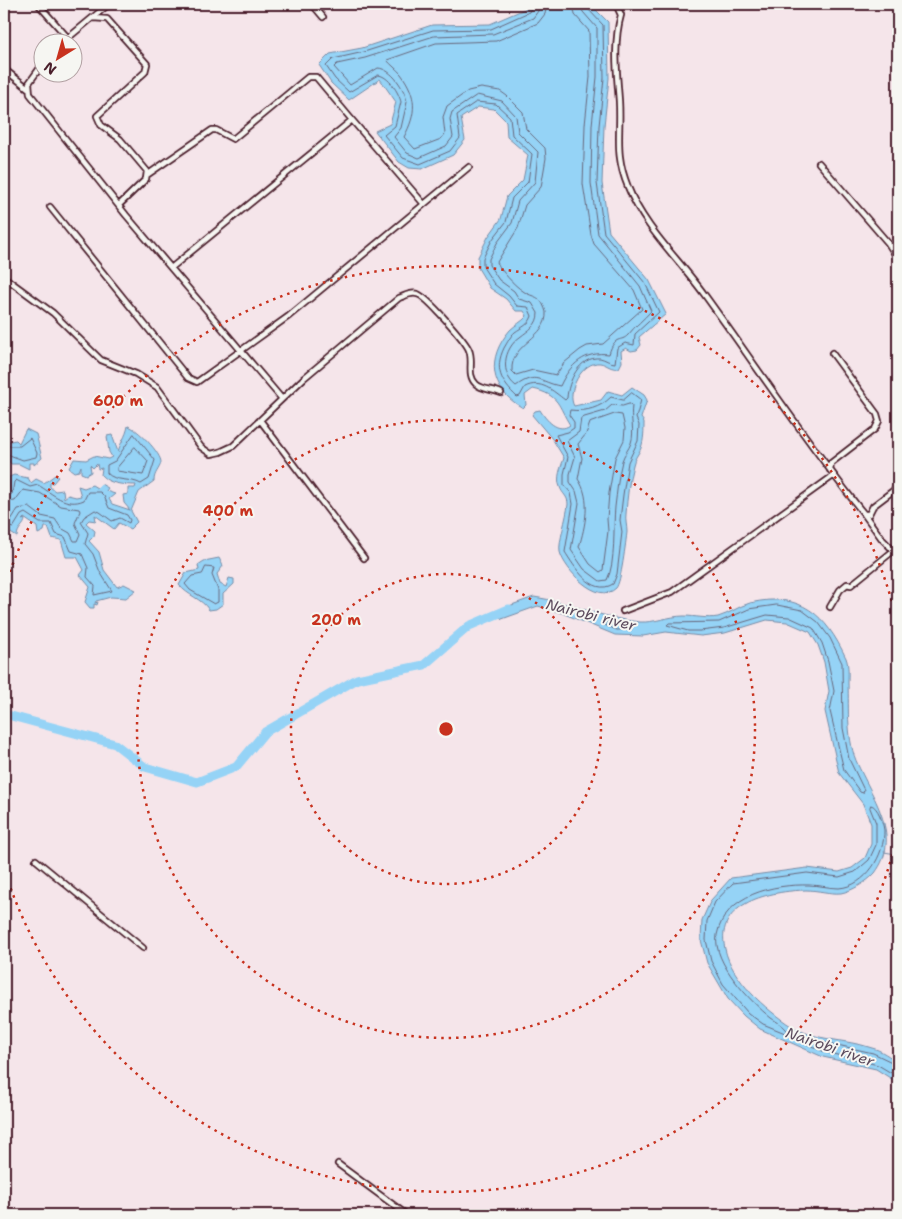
<svg xmlns="http://www.w3.org/2000/svg" width="902" height="1219" viewBox="0 0 902 1219" font-family="'Shantell Sans',sans-serif">
	<style>
		.water { fill: #95d3f6; stroke: #778ba5 }
		.lines { fill: none; stroke-linecap: round; stroke-linejoin: round }
		.shore { stroke: #68677c; stroke-width: 1 }
		.stream { stroke: #778ba5; stroke-width: 1 }
		.river { stroke: #95d3f6; stroke-width: 9 }
		.street-casing { stroke: #4a1f2b; stroke-width: 8 }
		.street { stroke: #f6f6f2; stroke-width: 4.5 }
		.ring { fill: none; stroke: #c8321e; stroke-width: 2.5; stroke-dasharray: 2.5 5 }
		.labels { text-anchor: middle; stroke-width: 4; stroke-linejoin: round; paint-order: stroke }
		.water-label { font-size: 15px; font-style: italic; fill: #5d4c5e; stroke: #f6f6f2 }
		.centre { fill: #c8321e; stroke: #f6f6f2; stroke-width: 2.5 }
		.ring-label { font-size: 15px; text-anchor: middle; font-weight: bold; fill: #c8321e; stroke: #f6f6f2; stroke-width: 4; stroke-linejoin: round; paint-order: stroke }
	</style>
	<rect width="100%" height="100%" fill="#f5e5ea"/>
	<filter id="ink" filterUnits="userSpaceOnUse"><feTurbulence type="fractalNoise" baseFrequency=".02" numOctaves="2"/><feDisplacementMap in="SourceGraphic" scale="10" xChannelSelector="R" yChannelSelector="G"/><feConvolveMatrix kernelMatrix="1 2 1 2 8 2 1 2 1" color-interpolation-filters="sRGB"/></filter>
	<g filter="url(#ink)">
		<path class="water" d="M529,4H590L608,22L609,78L604,126L602,183L609,232L649,280L666,314L639,337L641,345L637,350L631,351L626,348L621,351L622,362L619,368C611,370 607,364 600,363C582,361 566,392 574,406L601,400L608,391L622,395L632,387L644,395L647,400L641,418L644,422C644,430 644,440 641,448C639,454 634,458 633,465C629,480 627,498 626,514C625,520 627,526 627,532C626,541 621,583 616,588C598,606 564,569 560,552C558,543 567,517 568,504C568,496 562,494 560,487C556,478 561,467 564,458L553,440L532,415L535,411L540,410C546,420 558,434 570,425C558,406 560,395 533,389L525,395L526,405L523,408C489,389 486,358 510,330C515,325 522,322 527,316L524,311H516L506,299L490,288L478,268V257L488,237L501,219L507,196L523,180L528,155L507,137L506,121L494,109L478,107L461,118L465,140L453,155L422,169L409,168L399,162L375,131L390,124L396,102L380,79L349,100L331,83L319,65L330,54L362,48L432,25L490,24L527,8Z
			M128,426C137,428 162,454 161,463C159,470 154,473 154,481L139,492L131,511L137,522L130,529L119,523L114,529L95,515L96,521L89,520L86,523L95,531L94,536L89,541L99,552L104,570L117,587L124,584L136,590L126,598L111,597L96,601L95,603L98,602L97,605L94,604V608H90L85,602L90,587L80,575L84,570L77,557H66L61,540L52,538L48,527H45L44,531L38,534L37,527L24,518L22,520L25,519C25,526 17,528 17,537L4,529V490L10,493L9,477L14,475L28,478L31,483L36,479L44,483L55,475L58,477L53,483H50V487L55,491L63,490L64,498L68,495L76,497L81,496L78,486L84,488L92,485L97,488L101,484L108,488L106,491L115,494L109,499L112,504L130,510L124,503L123,495L128,494V488H135L136,485C123,485 109,484 101,475L102,468L98,469L97,464L93,468L90,465L91,472L86,475L81,473V466L79,471L74,472L69,468L74,459L86,460L94,456L108,459L112,457L109,452L107,436L112,435L118,452C120,443 126,437 128,426Z
			M26,429L36,434L42,458L34,465V463H29V469L19,464H11L4,455V442L16,440L19,443Z
			M219,558L223,566L217,574L220,584L226,587L229,578L234,579V584L223,594V604L216,609L209,610C201,598 188,596 179,585L186,573L199,570L198,565L204,561Z
			M534,597C570,602 603,619 640,622C654,623 669,616 684,616C695,616 707,619 718,617C729,614 739,606 750,603C801,591 826,615 846,658C849,666 848,675 848,683C849,710 846,740 858,765C874,800 902,837 875,873C867,882 852,891 841,893C830,894 818,890 806,890C771,891 714,902 725,949C732,980 765,1009 791,1026C815,1041 846,1039 872,1048C881,1050 890,1057 898,1062V1083L876,1069L823,1057L760,1029L744,1016L728,999L707,963L701,940L702,920L711,900L731,878L807,868L839,872L852,868L865,858L871,844V824L863,804L839,773L825,711L829,691L824,662L818,645L810,632L787,622L767,620L725,633L701,636L666,632L643,636L615,635L562,613L538,606L502,619L495,611Z"/>
		<g class="lines">
			<path class="shore" d="M533,4L529,12L491,29L433,30L364,52L333,59L326,66L335,79L349,92L378,75C389,76 399,93 401,102L395,126L384,135L403,158L420,164L450,151L460,138L457,115L476,102L496,104L510,117L512,135L532,154L528,182L512,198L506,222L492,240L483,258V267L494,284L509,296L517,306L528,307L532,316C529,325 522,327 515,332C511,335 507,343 504,348C494,369 501,382 517,397L520,396L525,387C541,379 553,391 565,400L567,398C568,382 579,356 600,358C605,359 610,363 615,363L617,348L625,343L634,345L635,334L659,312L645,283L604,233L597,183L599,126L604,78L603,25L588,9L587,4
				M540,4L538,11L533,18L493,34L434,36L365,58L337,64L334,67L350,85L378,68C392,69 405,89 407,102L401,128L394,137L407,153L419,158L446,146L453,137L450,119L452,112L477,95L502,101L516,116L518,132L538,152L535,182L518,201L512,223L497,243L489,259V265L499,280L514,291L519,299L532,303L538,313C538,325 529,330 520,337C503,349 500,374 516,386C537,371 539,382 560,386C570,364 585,351 609,354C615,334 621,343 628,335C635,326 644,319 651,311L640,286L598,234L591,183L592,125L597,77V28L583,12L580,4
				M547,4L545,14L538,23L496,41L436,43L387,60C391,65 397,69 401,74C417,96 417,113 404,137L415,149L441,139L445,134L443,117L447,106L468,91L481,88L500,91L507,96L523,112L526,129L545,148L546,158L541,187L525,205L518,228L497,262C500,270 515,286 523,291C534,299 540,293 546,312C548,338 510,343 512,371L516,375L533,370L556,375L564,363L580,350L587,346L603,344L642,309L634,290L594,244L591,235L583,184L585,125L590,77L589,31L575,15L573,4
				M632,393L641,400L636,418L639,425L638,441L628,462L623,495L620,520L622,532L617,574L613,584C592,597 574,566 565,552L573,504L571,493L564,485V474L568,457L556,435L568,432L574,428V422L569,415L570,410C586,412 600,408 611,397L623,400Z
				M630,404L632,406C630,419 635,431 631,443C629,449 624,454 622,461C618,476 617,492 615,507C613,526 616,563 607,580L600,581L584,569L571,550L579,503L576,491L570,482V474L575,457L567,441L579,432L581,418L605,411L612,405L622,406Z
				M615,414L622,415L625,428L624,440L615,458L609,493L607,519L608,531L603,570L600,572L590,564L579,547C585,526 592,499 578,479L582,458L578,444L586,434L590,423Z
				M134,434L155,460L149,479L141,484C131,478 115,482 107,473V465L115,461Z
				M4,446H20L30,438L37,453L36,457L23,460L4,453
				M135,447L148,461L143,475L117,471V468Z
				M4,495L12,494L14,482L16,480L30,487L38,485C52,493 66,508 84,500L88,492H100L104,496L109,508L127,515L130,520L129,523L120,518L112,521L100,512L95,510L84,517L81,522L88,533L85,544L93,554L100,572L112,591L94,595L95,586L87,577L88,568L82,554L71,551L65,537L56,534L51,523H40L25,513L21,515L13,528L4,525
				M4,502L15,501L23,490L40,493L61,506L79,509L80,511L75,523L80,534L77,541H74L70,533L61,528L55,519L41,516L29,507L18,509L11,520L4,519
				M206,567L214,568L212,575L218,590V602L214,604L190,590L185,584L192,576L202,574Z
				M777,605L802,610L818,622L830,638L842,663L843,728L849,759L864,790L863,793L860,792L844,770L830,711L834,691L828,661L822,643L813,628L789,617L767,615L724,628L700,631H688L667,625L669,623L719,622L749,609Z
				M607,621L631,626L632,629L617,630L605,625Z
				M871,805C878,806 883,823 884,830C885,855 866,886 839,888C829,888 819,885 809,885C774,884 725,894 717,935C712,962 751,1002 771,1018C777,1022 785,1026 788,1032L785,1033L763,1024L748,1013L723,984L711,961L706,940L707,921L715,902L733,883L807,873L839,877L855,872L869,860L876,845V823L870,808Z
				M898,1065L873,1053L806,1038L804,1040L805,1043L825,1052L878,1065L898,1077"/>
			<path class="stream" d="M898,827V831
				M884,852L896,854L898,849"/>
			<path class="river" d="M4,714L115,744L145,767L197,782L236,767L265,732L357,679L424,665L469,626L509,609"/>
			<g class="street-casing">
				<path id="street" d="M38,4L68,38L63,42
					M312,4L323,17
					M616,4L621,15C613,43 617,73 619,101C621,135 614,153 628,187C644,228 679,259 704,294C757,367 808,444 864,514H869L873,506L898,487
					M93,18L107,19L147,64L145,72L97,116L101,125L120,139L147,171L146,179L119,205
					M68,38L109,4
					M42,65L29,83L30,94L126,215L282,399
					M4,69L28,88
					M819,163L888,243L898,259
					M147,175L212,130H216L233,139L308,77H316L352,120
					M50,207L188,378L197,382L289,316L469,167
					M171,268L352,120L423,203
					M4,277L53,313L101,360L136,374L157,387L201,447L211,454L220,452L233,446L304,378L399,298C405,296 411,292 417,294C426,295 466,342 469,350C474,362 466,374 476,384C482,390 493,389 501,393
					M260,420L364,558
					M830,470L831,463L875,429L879,421L877,414L832,353
					M864,514L882,539L898,555
					M830,607L840,590L847,584L851,585L898,547
					M623,611L672,592L833,476
					M36,860L143,948
					M338,1164L407,1215"/>
			</g>
			<use href="#street" class="street"/>
		</g>
	</g>
	<g class="ring">
		<circle cx="446" cy="729" r="155"/>
		<circle cx="446" cy="729" r="309"/>
		<path d="M898 833A464 464 0 0 1 5 872M5 586A464 464 0 0 1 898 625"/>
	</g>
	<g class="labels">
		<g class="water-label">
			<text transform="translate(591 615) rotate(14)" y="5">Nairobi river</text>
			<text transform="translate(830 1047) rotate(19)" y="5">Nairobi river</text>
		</g>
	</g>
	<circle cx="446" cy="729" r="8" class="centre"/>
	<g class="ring-label">
		<text x="118" y="406">600 m</text>
		<text x="228" y="516">400 m</text>
		<text x="336" y="625">200 m</text>
	</g>
	<rect width="902" height="1219" fill="none" stroke="#f6f6f2" stroke-width="20"/>
	<rect x="10" y="10" width="882" height="1199" fill="none" stroke="#4a1f2b" stroke-width="2" filter="url(#ink)"/>
	<g transform="translate(58 58) rotate(217)"><circle r="24" fill="#f6f6f2" stroke="#b1a0a2"/>
	<path d="M0-4L9 19L0 12L-9 19Z" fill="#c8321e"/>
	<text y="-8" font-size="14" font-weight="bold" text-anchor="middle" fill="#4a1f2b">N</text>
	</g>
</svg>
